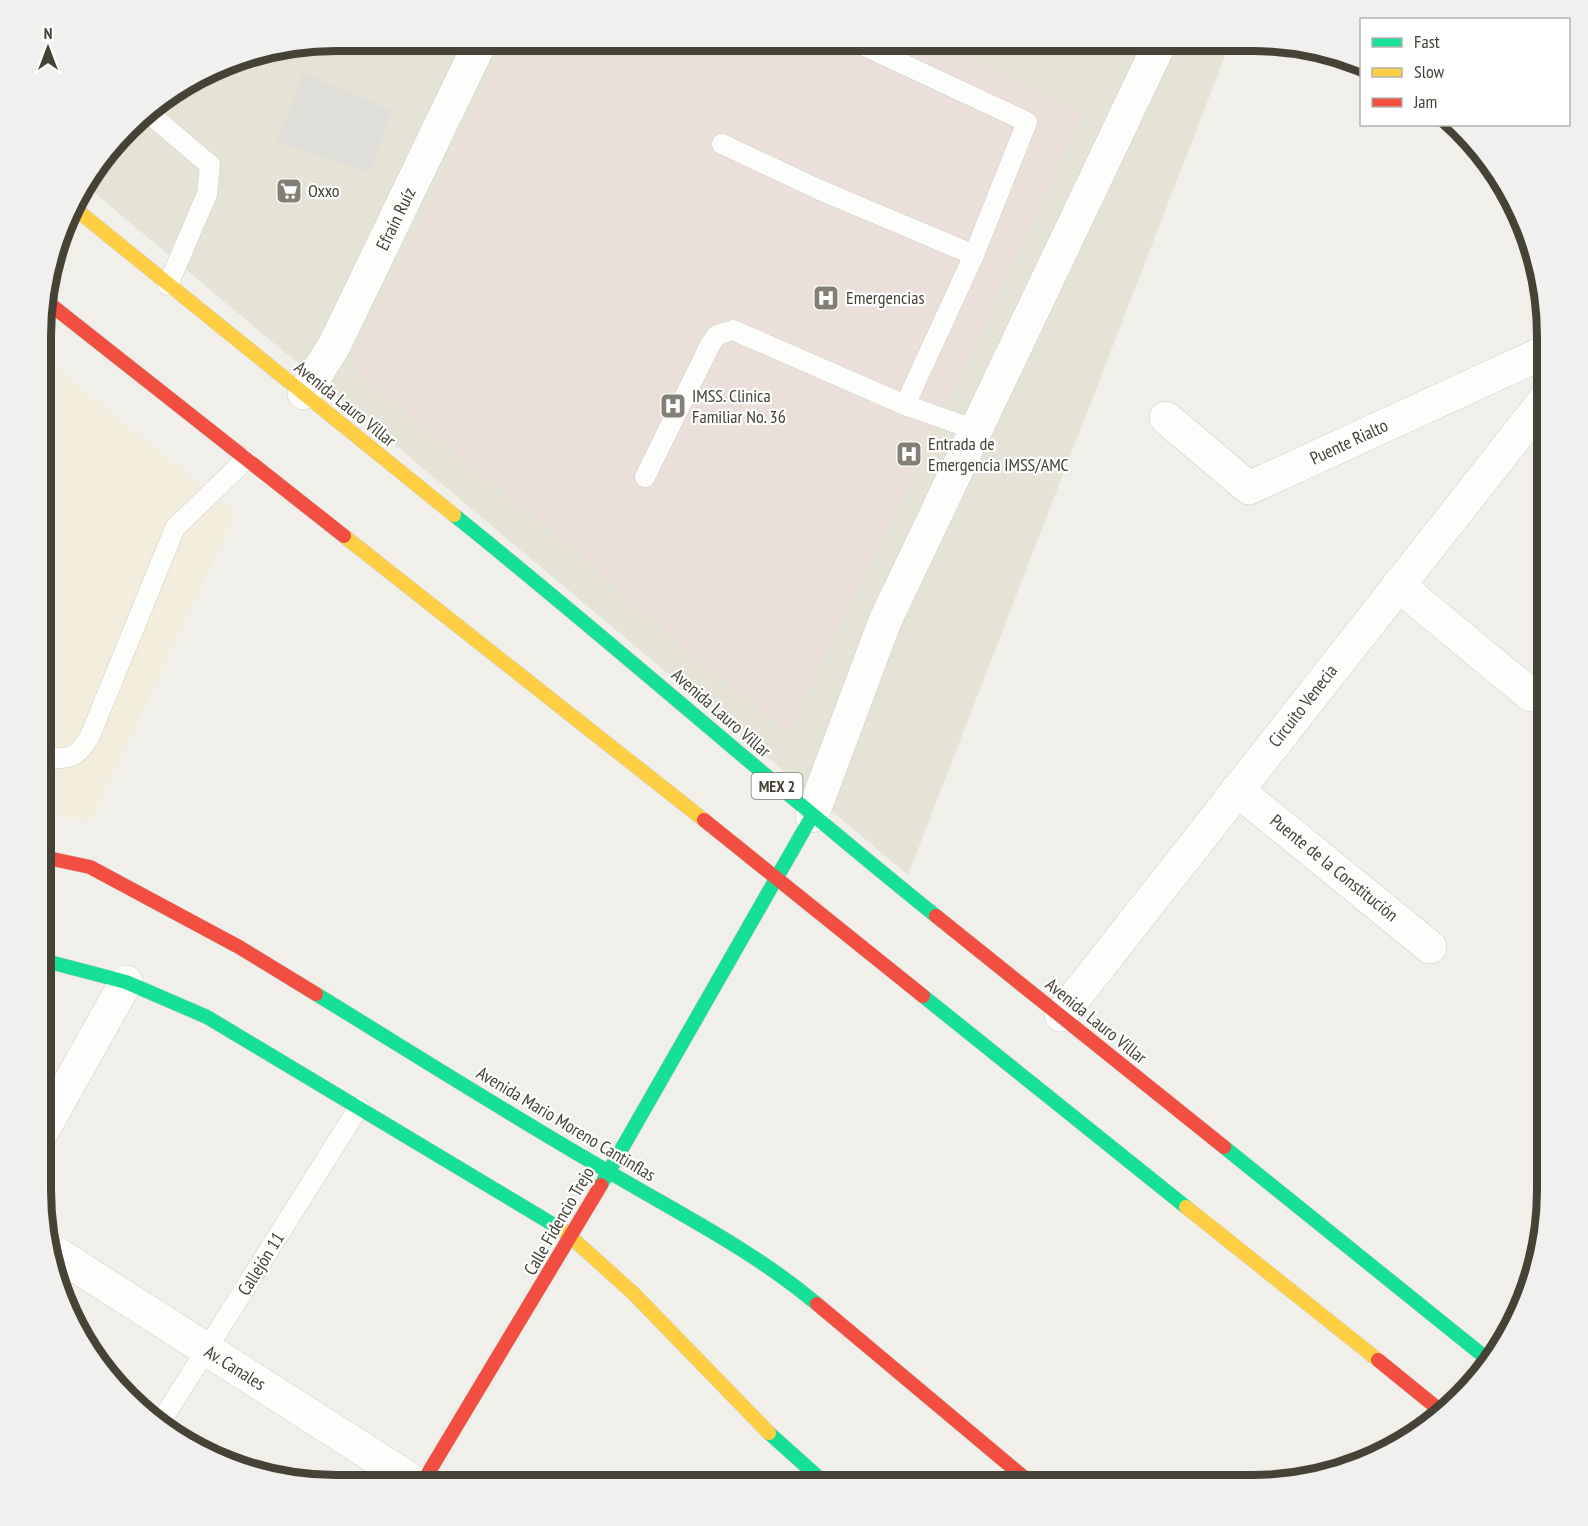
<svg xmlns="http://www.w3.org/2000/svg" width="1588" height="1526" viewBox="0 0 1588 1526" font-family="'PT Sans Narrow',sans-serif">
	<style>
		.residential { fill: #e5e2d6 }
		.commercial { fill: #f3eddb }
		.medical { fill: #ebe0d9 }
		.parking { fill: #dfded9 }
		.lines { fill: none; stroke-linecap: round; stroke-linejoin: round }
		.lane-casing { stroke: #cecdc6; stroke-width: 21 }
		.street-casing { stroke: #cecdc6; stroke-width: 34 }
		.fast-casing { stroke: #d0cec0; stroke-width: 15 }
		.slow-casing { stroke: #d0cec0; stroke-width: 15 }
		.jam-casing { stroke: #d0cec0; stroke-width: 15 }
		.lane { stroke: #fdfdfc; stroke-width: 20 }
		.street { stroke: #fdfdfc; stroke-width: 33 }
		.fast { stroke: #16e098; stroke-width: 14 }
		.slow { stroke: #ffcf43; stroke-width: 14 }
		.jam { stroke: #f24e42; stroke-width: 14 }
		.labels { text-anchor: middle; stroke-width: 4.5; stroke-linejoin: round; paint-order: stroke }
		.shield { fill: #fff; stroke: #7e7b72; stroke-width: 1.5 }
		.shield-label { font-size: 16px; font-weight: bold; fill: #464235 }
		.poi-label { font-size: 18px; fill: #464235; stroke: #fff; text-anchor: start }
		.street-label { font-size: 18px; fill: #464235; stroke: #fff }
		.rim { fill: none; stroke: #464235; stroke-width: 8 }
	</style>
	<rect width="100%" height="100%" fill="#f0efe9"/>
	<path class="residential" d="M336,41L1230,43L908,875L84,184L141,114L241,56Z"/>
	<path class="commercial" d="M46,360L235,514L91,820L43,814Z"/>
	<path class="medical" d="M505,41L938,42L1082,115L931,439L788,732L675,640L586,559L359,372L351,357L430,202Z"/>
	<path class="parking" d="M304,73L392,111L370,172L277,141Z"/>
	<g class="lines">
		<g class="lane-casing">
			<path id="lane" d="M856,42L1027,122L974,255L905,405
				M146,111L210,165L207,194L168,285
				M722,144L820,190L974,255
				M645,477L710,345L717,335L733,330L905,405L976,430
				M44,757C70,759 76,760 90,736L175,528L246,459
				M162,1420L359,1107"/>
		</g>
		<g class="street-casing">
			<path id="street" d="M304,393L334,346L481,41
				M1166,418L1249,488L1547,351
				M1398,585L1531,695
				M1237,790L1430,947
				M812,816L885,621L1160,43
				M1061,1015L1547,397
				M42,1132L126,982
				M51,1250L419,1485"/>
		</g>
		<g class="fast-casing">
			<path id="fast" d="M454,515C617,646 773,785 936,916
				M42,960L126,982L207,1017L564,1231
				M316,994C414,1054 510,1115 609,1172C680,1214 754,1251 817,1304
				M923,996L1186,1207
				M1224,1147L1486,1358
				M601,1185L812,816
				M769,1433L827,1485"/>
		</g>
		<g class="slow-casing">
			<path id="slow" d="M73,207L454,515
				M344,536L704,820
				M1186,1207L1378,1360
				M564,1231L633,1293L769,1433"/>
		</g>
		<g class="jam-casing">
			<path id="jam" d="M46,301L344,536
				M704,820L923,996
				M43,857L90,867L239,947L316,994
				M936,916L1224,1147
				M817,1304L1033,1485
				M1378,1360L1442,1412
				M421,1485L601,1185"/>
		</g>
		<use href="#lane" class="lane"/>
		<use href="#street" class="street"/>
		<use href="#fast" class="fast"/>
		<use href="#slow" class="slow"/>
		<use href="#jam" class="jam"/>
	</g>
	<defs>
		<g id="supermarket-square" transform="scale(1.35)"><rect x="-9" y="-9" width="18" height="18" rx="4" fill="#827f74" stroke="#fff"/><path d="M-6-5.5h2.5l.6 2H6L4.5 2H-2.5L-4.4-4H-6ZM-1.5 3.2a1.3 1.3 0 1 0 .1 0ZM3 3.2a1.3 1.3 0 1 0 .1 0Z" fill="#fff"/></g>
		<g id="hospital-square" transform="scale(1.35)"><rect x="-9" y="-9" width="18" height="18" rx="4" fill="#827f74" stroke="#fff"/><path d="M-5-5h3v3.5h4V-5h3V5h-3V1.5h-4V5h-3Z" fill="#fff"/></g>
	</defs>
	<g fill-rule="evenodd">
		<use href="#supermarket-square" x="289" y="191"/>
		<use href="#hospital-square" x="826" y="298"/>
		<use href="#hospital-square" x="673" y="406"/>
		<use href="#hospital-square" x="909" y="454"/>
	</g>
	<g class="labels">
		<rect class="shield" x="751.5" y="773" width="51" height="26" rx="4.5"/>
		<g class="shield-label">
			<text x="777" y="792">MEX 2</text>
		</g>
		<g class="poi-label">
			<text x="308" y="197">Oxxo</text>
			<text x="846" y="304">Emergencias</text>
			<text x="692" y="402">IMSS. Clinica<tspan x="692" dy="21">Familiar No. 36</tspan></text>
			<text x="928" y="450">Entrada de<tspan x="928" dy="21">Emergencia IMSS/AMC</tspan></text>
		</g>
		<g class="street-label">
			<text transform="translate(396 219) rotate(-64)" y="6">Efraín Ruíz</text>
			<text transform="translate(345 404) rotate(39)" y="6">Avenida Lauro Villar</text>
			<text transform="translate(1349 442) rotate(-25)" y="6">Puente Rialto</text>
			<text transform="translate(1303 706) rotate(-52)" y="6">Circuito Venecia</text>
			<text transform="translate(721 713) rotate(41)" y="6">Avenida Lauro Villar</text>
			<text transform="translate(1334 868) rotate(39)" y="6">Puente de la Constitución</text>
			<text transform="translate(1096 1021) rotate(39)" y="6">Avenida Lauro Villar</text>
			<text transform="translate(566 1124) rotate(31)" y="6">Avenida Mario Moreno Cantinflas</text>
			<text transform="translate(559 1221) rotate(-60)" y="6">Calle Fidencio Trejo</text>
			<text transform="translate(261 1264) rotate(-58)" y="6">Callejón 11</text>
			<text transform="translate(235 1368) rotate(32)" y="6">Av. Canales</text>
		</g>
	</g>
	<path d="M0 0H1588V1526H0ZM336 51H1252A285 285 0 0 1 1537 336V1190A285 285 0 0 1 1252 1475H336A285 285 0 0 1 51 1190V336A285 285 0 0 1 336 51Z" fill="#f0f0ef" fill-rule="evenodd"/>
	<path class="rim" d="M336 51H1252A285 285 0 0 1 1537 336V1190A285 285 0 0 1 1252 1475H336A285 285 0 0 1 51 1190V336A285 285 0 0 1 336 51Z"/>
	<rect x="1360" y="18" width="210" height="108" fill="#ffffff" stroke="#b5b3ae" stroke-width="1.5"/>
	<rect x="1372" y="38" width="30" height="9" fill="#16e098" stroke="#b5b3ae" stroke-width="1.5"/>
	<text x="1414" y="48" font-size="18" fill="#464235">Fast</text>
	<rect x="1372" y="68" width="30" height="9" fill="#ffcf43" stroke="#b5b3ae" stroke-width="1.5"/>
	<text x="1414" y="78" font-size="18" fill="#464235">Slow</text>
	<rect x="1372" y="98" width="30" height="9" fill="#f24e42" stroke="#b5b3ae" stroke-width="1.5"/>
	<text x="1414" y="108" font-size="18" fill="#464235">Jam</text>
	<g transform="translate(48 48)" stroke="#ffffff" stroke-width="4.5" paint-order="stroke">
	<path d="M0-4.5L10 22L0 15L-10 22Z" fill="#464235"/>
	<text y="-9" font-size="16" font-weight="bold" text-anchor="middle" fill="#464235">N</text>
	</g>
</svg>
